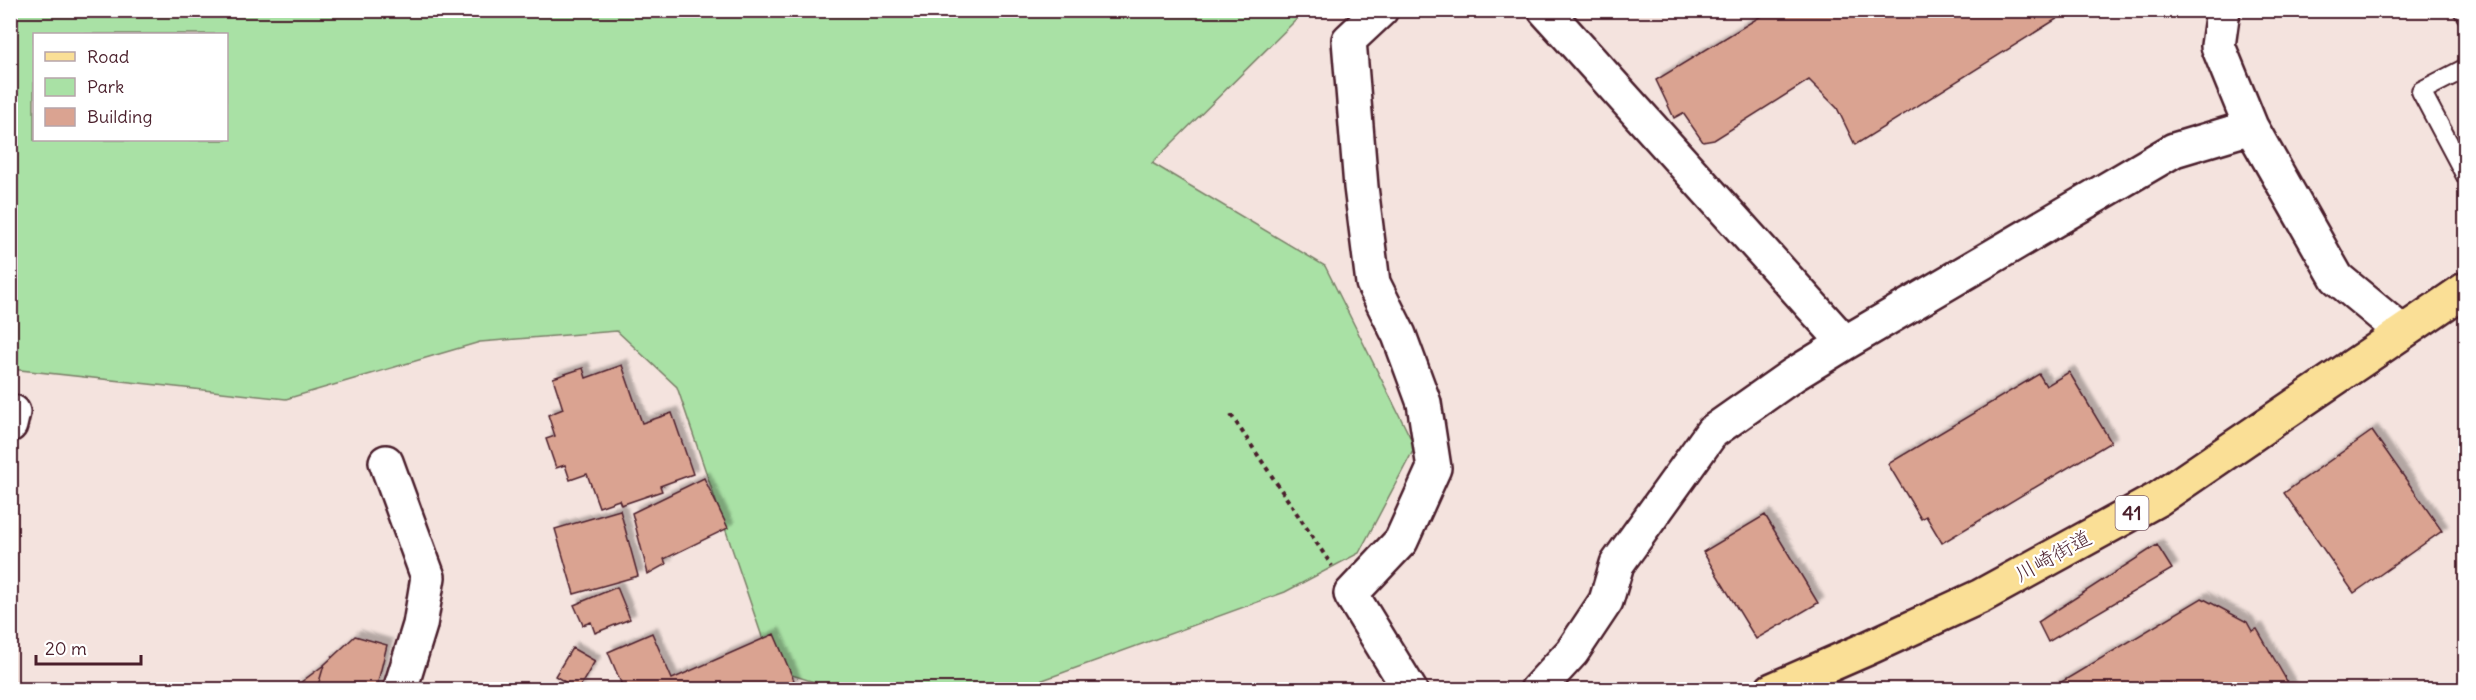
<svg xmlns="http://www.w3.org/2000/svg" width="2476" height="700" viewBox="0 0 2476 700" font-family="Delius,'Klee One',sans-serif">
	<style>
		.green { fill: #a9e1a5; stroke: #7a8068; stroke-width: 1.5; fill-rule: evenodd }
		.building { fill: #daa391; stroke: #4a1f2b; stroke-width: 1.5; filter: url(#shadow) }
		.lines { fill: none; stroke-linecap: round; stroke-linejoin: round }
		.lane-casing { stroke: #4a1f2b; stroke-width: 22 }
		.street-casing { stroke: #4a1f2b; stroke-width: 38 }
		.primary-casing { stroke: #4a1f2b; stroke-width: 38 }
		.path { stroke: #4a1f2b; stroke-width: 4; stroke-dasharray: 4.5 4.5; stroke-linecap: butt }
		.lane { stroke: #fff; stroke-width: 18 }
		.street { stroke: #fff; stroke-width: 33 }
		.primary { stroke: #fadf96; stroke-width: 33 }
		.labels { text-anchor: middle; stroke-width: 4.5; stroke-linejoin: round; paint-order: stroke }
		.shield { fill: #fff; stroke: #80626b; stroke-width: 1.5 }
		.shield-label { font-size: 20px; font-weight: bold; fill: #4a1f2b }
		.street-label { font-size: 21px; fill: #4a1f2b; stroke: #fff }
	</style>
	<defs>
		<filter id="shadow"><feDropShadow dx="5.5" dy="-5.5" stdDeviation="1.5" flood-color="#0004"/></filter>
	</defs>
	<rect width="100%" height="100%" fill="#f4e3de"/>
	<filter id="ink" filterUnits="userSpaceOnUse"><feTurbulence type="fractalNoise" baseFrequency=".0167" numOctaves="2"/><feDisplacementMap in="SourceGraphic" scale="12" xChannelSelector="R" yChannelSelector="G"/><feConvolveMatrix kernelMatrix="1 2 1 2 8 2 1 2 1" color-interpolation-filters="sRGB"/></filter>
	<g filter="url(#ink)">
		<path class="green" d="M11,11H1305L1152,163L1325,266L1415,447L1359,553L1285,592L1018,689H836L773,669L677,387L617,331L480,342L286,399L11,369ZM34,34H226V140H34Z"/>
		<path class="building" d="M1771,10H2071L1855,145L1837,108L1809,80L1714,140L1703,142L1683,113L1674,118L1656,80Z
			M622,365L642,423L672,413L693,474L660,486L662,491L621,505L619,500L599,507L587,474L570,480L565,465L556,468L546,439L555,436L548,415L563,409L553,378L583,368L586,378Z
			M2069,372L2111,442L1942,543L1926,516L1921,519L1888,464L2039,374L2046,386Z
			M2372,431L2442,531L2354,593L2284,493Z
			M704,478L728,528L664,559L666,564L648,574L632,513Z
			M620,510L638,576L574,594L555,529Z
			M1765,515L1818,603L1756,639L1703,552Z
			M2157,545L2172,569L2048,642L2038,622Z
			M617,587L630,619L595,633L591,622L583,625L574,605Z
			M2202,598L2247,622L2252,631L2257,629L2292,690H2194L2192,686L2186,690H2048Z
			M652,633L672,679L774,634L795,683L780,690H624L608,652Z
			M355,636L387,645L376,690L317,689L324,665Z
			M572,648L595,661L578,690L555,676Z
			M324,665L317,689L320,690H295L296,686Z"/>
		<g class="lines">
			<g class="lane-casing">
				<path id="lane" d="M2463,10L2466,15
					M2466,68L2421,91L2466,176"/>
			</g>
			<g class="street-casing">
				<path id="street" d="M1381,10L1349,40L1361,187L1373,283L1399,335L1424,403L1434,468L1401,541L1351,594L1410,690
					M1545,10L1845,343
					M2223,10L2218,46L2251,127L2337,278L2402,332
					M10,425L13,412
					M386,462L428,577L420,625L400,690
					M1537,690L1572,652L1606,601L1617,564L1712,432L1793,375L1845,343L2174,150L2251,127"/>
			</g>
			<g class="primary-casing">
				<path id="primary" d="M1772,690L1866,649L1981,596L2158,499L2466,289"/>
			</g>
			<path class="path" d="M1231,415L1332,566"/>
			<use href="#lane" class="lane"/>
			<use href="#street" class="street"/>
			<use href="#primary" class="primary"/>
		</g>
	</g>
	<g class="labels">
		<rect class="shield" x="2115.5" y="496" width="33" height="34" rx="4.5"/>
		<g class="shield-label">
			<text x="2132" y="520">41</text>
		</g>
		<g class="street-label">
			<text transform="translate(2053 556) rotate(-29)" y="7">川崎街道</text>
		</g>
	</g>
	<rect width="2476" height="700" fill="none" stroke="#fff" stroke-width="36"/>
	<rect x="18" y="18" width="2440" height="664" fill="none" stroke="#4a1f2b" stroke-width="2" filter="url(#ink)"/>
	<rect x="33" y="33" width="195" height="108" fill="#ffffff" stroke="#b7a5aa" stroke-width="1.5"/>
	<rect x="45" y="52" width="30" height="9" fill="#fadf96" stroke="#b7a5aa" stroke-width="1.5"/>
	<text x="87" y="63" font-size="18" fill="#4a1f2b">Road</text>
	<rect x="45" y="78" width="30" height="18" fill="#a9e1a5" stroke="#b7a5aa" stroke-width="1.5"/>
	<text x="87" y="93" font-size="18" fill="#4a1f2b">Park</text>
	<rect x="45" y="108" width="30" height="18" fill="#daa391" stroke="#b7a5aa" stroke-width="1.5"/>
	<text x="87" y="123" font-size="18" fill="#4a1f2b">Building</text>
	<path d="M36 655v9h105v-9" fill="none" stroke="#4a1f2b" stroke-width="3"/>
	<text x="45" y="655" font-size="18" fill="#4a1f2b" stroke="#ffffff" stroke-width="4.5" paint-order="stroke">20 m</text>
</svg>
